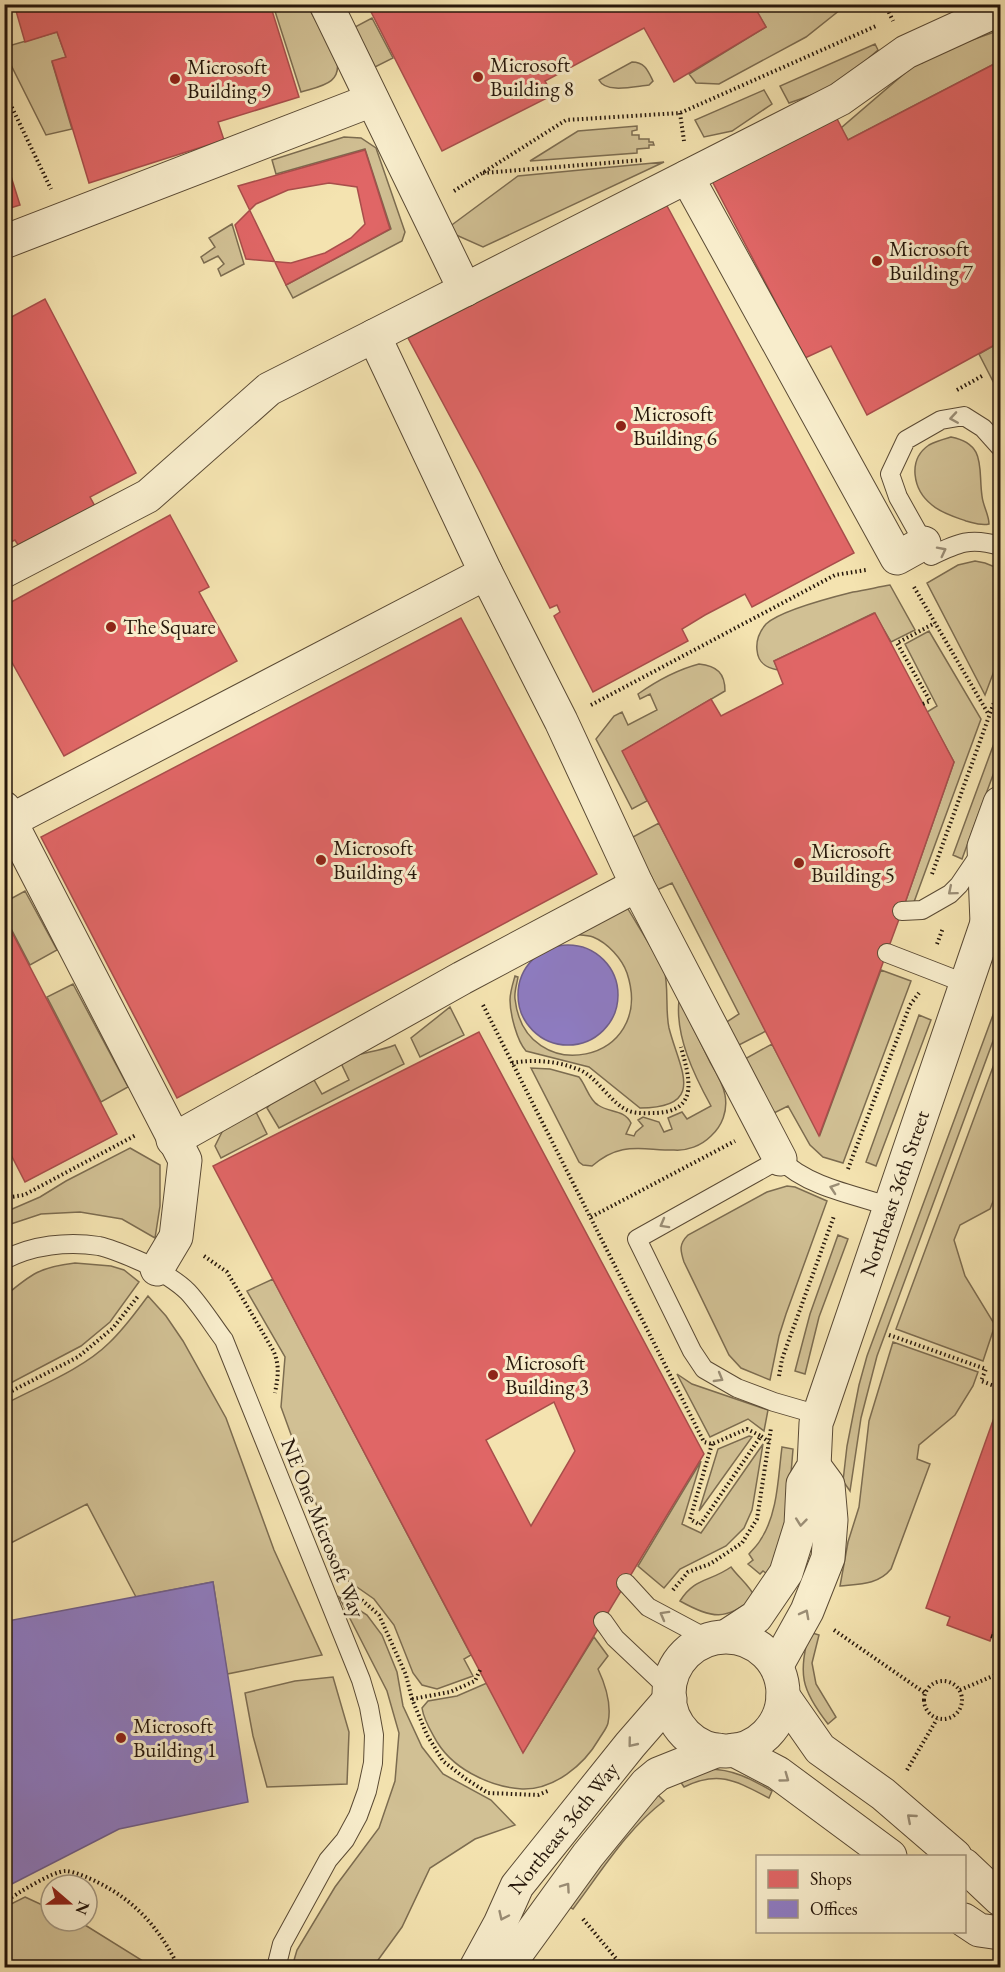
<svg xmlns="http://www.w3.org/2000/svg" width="1005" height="1972" viewBox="0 0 1005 1972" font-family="'EB Garamond',serif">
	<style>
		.green { fill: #d1c094; stroke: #7c6c50; stroke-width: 1.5 }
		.shops { fill: #e06666; stroke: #a84e4b; stroke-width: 1.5; fill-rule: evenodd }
		.offices { fill: #8e7cc3; stroke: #6f5e8c; stroke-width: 1.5 }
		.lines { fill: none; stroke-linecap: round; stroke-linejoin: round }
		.lane-casing { stroke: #5a4a34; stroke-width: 20 }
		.street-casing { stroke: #5a4a34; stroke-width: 35 }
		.path { stroke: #26170b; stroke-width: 4; stroke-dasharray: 1.5 3; stroke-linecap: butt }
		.lane { stroke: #f8edcc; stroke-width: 18 }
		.street { stroke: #f8edcc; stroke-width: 33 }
		.oneway { stroke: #9a8d75 }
		.poi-dot { fill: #8f2418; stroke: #f8edcc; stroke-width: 2 }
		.labels { text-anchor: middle; stroke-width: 6; stroke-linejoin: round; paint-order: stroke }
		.poi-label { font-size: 21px; fill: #26170b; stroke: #f8edcc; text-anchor: start }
		.street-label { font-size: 21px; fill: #26170b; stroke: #f8edcc }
	</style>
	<rect width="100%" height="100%" fill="#f4e3b0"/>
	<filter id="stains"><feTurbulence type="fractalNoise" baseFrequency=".00333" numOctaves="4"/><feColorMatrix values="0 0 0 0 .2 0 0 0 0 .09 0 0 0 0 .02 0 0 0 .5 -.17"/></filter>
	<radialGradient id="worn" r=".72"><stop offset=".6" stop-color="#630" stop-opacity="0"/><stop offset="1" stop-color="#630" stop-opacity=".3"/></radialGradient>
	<path class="green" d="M273,5H307L336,57C344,84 320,86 301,92Z
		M753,5H865L857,8L845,6L806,37L719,84L696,83L689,74L766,27Z
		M372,18L393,58L375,67L355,27Z
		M1000,30V61L848,140L841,128L919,61L922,63L935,53Z
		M57,32L66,57L52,62L72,129L46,135L5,53V47Z
		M875,44L878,50L835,87L789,103L780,86Z
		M632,62C645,62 648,71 653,81L649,85C636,86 606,94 599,80Z
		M764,90L772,104L732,131L704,137L695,120Z
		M637,126V130L632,131V135H639V139H649V142H653L654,145H649V148L637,149V153L530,161L578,131Z
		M344,137L361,138L376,148L405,232L402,241L293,298L286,285L391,229L365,149L276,174L272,160Z
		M664,162L483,247L445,230L518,176Z
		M232,224L244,264L221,276L218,269L224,264L218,256L204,263L201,257L215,247L209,238Z
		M1000,342V395L979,354Z
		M951,437C987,444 978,469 982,496C983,506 989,515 989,524C981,526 974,523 966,521C955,517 941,513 932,505C913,490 907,460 929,445C936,441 944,439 951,437Z
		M975,561L985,563L1000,569V655L985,695L927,583L958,565Z
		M890,585L915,630L891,642L874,613L774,661L778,670C766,668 758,663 757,650C756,641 760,631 766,624C781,610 833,597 853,592C866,590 878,587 890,585Z
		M929,631L981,719L914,902L905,903L954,762L927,712L937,706L905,644Z
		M699,664C717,666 725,673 725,691L623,751L647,801L632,809L596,739L614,716L622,712L628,725L657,710L650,694L640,699L638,694C658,680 676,670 699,664Z
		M1000,727V756L962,859L953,855Z
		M659,823L766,1031L737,1046L725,1023L739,1014L672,883L657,890L631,838Z
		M25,891L57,950L30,965L5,917V902Z
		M624,902C633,918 643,933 652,949C656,955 662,962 664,969C669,986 665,1010 669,1028C679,1068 708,1108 640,1108L589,1067L526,1051C517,1041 510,1014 510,1000C510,992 513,983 515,976L518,977C517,984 514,992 515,999C525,1089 657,1064 627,973C622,959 608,943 593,937C587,935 578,935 571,934Z
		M881,970L911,981L843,1163L823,1157L810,1145L788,1106L772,1114L743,1060L772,1044L820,1135Z
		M73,984L128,1087L101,1102L47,997Z
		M1000,996V1022L877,1356L861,1418L850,1491L843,1481L847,1446L859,1385L867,1356Z
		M679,1000C690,1021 700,1041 710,1062C716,1072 723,1083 725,1095C728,1111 722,1126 711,1136C701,1146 687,1151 674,1150C640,1150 621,1141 592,1166L583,1165L579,1162L531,1068L550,1069L579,1077C586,1085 589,1100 598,1105C609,1113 624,1109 631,1123L626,1134L634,1136L636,1132L643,1126L638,1120L643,1117L659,1122L664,1132L672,1129L668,1118L682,1112L687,1119L711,1106C694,1075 675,1036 679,1000Z
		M450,1007L464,1035L420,1057L411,1038Z
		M919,1015L931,1020L876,1166L866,1162Z
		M395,1045L404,1064L279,1128L267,1108C284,1088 287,1080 314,1080L322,1094L349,1080L340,1061C357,1053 377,1052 395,1045Z
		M1000,1048V1184L990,1209L960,1225L954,1240L965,1276L995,1325L983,1361L896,1329Z
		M256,1112L267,1134L221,1158L215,1146L224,1128Z
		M130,1148L160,1165V1206L155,1238L122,1219L80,1212L41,1214L5,1226V1210H10L40,1197L66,1181Z
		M787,1186L795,1187L827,1201L786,1314L779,1336L770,1380L741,1368L729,1355L684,1262C680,1250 679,1244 688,1235L767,1192Z
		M838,1235L848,1239L819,1317L805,1374L795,1371L810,1314Z
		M75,1263L111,1266L124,1270L139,1282L110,1322L81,1346L5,1386V1296C31,1274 40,1267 75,1263Z
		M273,1279L471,1655L464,1659L473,1676L437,1689L422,1685L413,1673L394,1625L374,1599L347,1580L338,1564L281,1407L285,1357L247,1291Z
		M148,1296L166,1316L183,1341L226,1418L274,1550L322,1655L227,1674L213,1582L136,1597L87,1504L5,1546V1404C37,1387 83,1369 109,1343C124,1329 136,1312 148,1296Z
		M893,1342L978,1372L973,1386L955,1415L919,1445L917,1459L930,1464L891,1569C878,1585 859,1584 840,1586L848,1542L859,1507L869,1421Z
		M677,1374L692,1384L768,1410L764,1431L748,1419L710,1437Z
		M749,1436L752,1437L699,1511L718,1449Z
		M763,1444L752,1510L744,1528L726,1546L680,1569L664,1588L638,1566L701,1461L682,1524L701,1533Z
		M782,1447L793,1449L786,1535L770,1576L763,1571L760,1574L748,1564L753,1560L749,1554C753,1549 758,1545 761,1539C778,1513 778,1477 782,1447Z
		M731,1567C739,1578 749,1585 755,1597C726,1621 712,1619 680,1601C695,1577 710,1582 731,1567Z
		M339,1597L367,1615L382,1635L397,1672L403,1706L422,1747L443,1774L491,1800L515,1825L475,1839L430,1868L402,1927L373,1967H292L297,1950L335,1887L379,1828L395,1781L399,1733L387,1691Z
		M809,1632L819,1635L812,1663L816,1684L836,1717L828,1724C800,1688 799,1675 809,1632Z
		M594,1637L608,1656L598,1669C606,1686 612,1704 608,1723C607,1728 602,1734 599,1739C584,1765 554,1790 522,1789C506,1788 492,1784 478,1777C461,1769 447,1758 437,1742C431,1731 424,1721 422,1708L428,1701L457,1696L487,1683L523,1752Z
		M333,1677L349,1732L347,1784L267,1787L253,1736L245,1693L295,1681Z
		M708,1769C733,1769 751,1779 772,1791L769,1798C736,1781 719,1770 684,1787L680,1781Z
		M658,1795L664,1801C627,1829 601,1872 573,1909L567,1905Z
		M25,1897L51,1909V1921H77L85,1925L143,1961L141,1967H5V1907Z"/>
	<path class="shops" d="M14,4H270L299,97L218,122L224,140L89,183L52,61L66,57L57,32L25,42Z
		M367,4H753L766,27L674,82L644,28L545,81L553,95L442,151Z
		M1000,61V342L867,415L831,346L805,358L711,179L833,111L848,140Z
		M365,150L390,229L286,285L238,186Z
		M4,154L20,205L4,210Z
		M329,183L357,187L365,224L351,238L325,253L291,263L246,259L235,225L256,204L288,190Z
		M666,204L854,553L752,607L745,594L705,615L682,629L688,641L593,692L554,616L560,612L557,605L550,608L480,472L408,338Z
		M45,299L136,473L90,497L96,508L20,548L15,540L4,545V321Z
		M170,515L209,587L199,592L237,661L64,756L4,648V606Z
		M875,613L954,762L905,903L819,1136L622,751L711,699L721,716L783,684L774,661Z
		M461,618L597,874L177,1098L41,837Z
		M4,917L117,1134L25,1182L4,1141Z
		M479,1032L704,1454L523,1753L213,1166ZM554,1402L575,1451L531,1526L486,1440Z
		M1000,1401V1634L993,1631L990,1641L947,1625L950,1617L926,1608Z"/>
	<path class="offices" d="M518 995a50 50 0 1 1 100 0a50 50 0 1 1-100 0Z
		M213,1582L248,1802L119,1829L4,1888V1614L8,1621Z"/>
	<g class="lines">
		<g class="lane-casing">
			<path id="lane" d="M1000,447L983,428L964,416L941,420L906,440L890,474L898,497L931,556C958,543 970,537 1000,546
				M902,911L922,910L950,894L959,885L982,851
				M887,953L967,984
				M4,1260C32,1245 68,1241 99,1246C113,1249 128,1256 142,1262C158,1270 175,1279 188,1292C201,1306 212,1324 224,1340L361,1680L369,1707L374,1735L373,1763L367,1791L358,1816L345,1840L328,1860L282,1944L276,1968
				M819,1415L774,1402L737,1388L704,1369L692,1351L637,1239L780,1159C806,1186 854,1195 889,1206
				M626,1583L648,1607L708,1639
				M603,1621L615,1638L670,1690"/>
		</g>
		<g class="street-casing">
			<g id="street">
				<path d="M326,4L465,290"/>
				<path d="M687,177L897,558L924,543"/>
				<path d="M4,242L372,100"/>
				<path d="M4,571L148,496L269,389L374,336"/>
				<path d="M4,808L10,821L185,1160L176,1237L157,1269"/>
				<path d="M4,824L486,573"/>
				<path d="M987,923L984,847L1000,803"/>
				<path d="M173,1140L462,978L637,885"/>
				<path d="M780,1159L637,885L561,721L486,573L374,336L840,99L906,52L1000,9"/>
				<path id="s1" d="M727,1636L756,1617L786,1573L801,1525L803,1484L814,1466L816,1423L819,1415L987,923L1000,904"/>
				<circle cx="726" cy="1694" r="57"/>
				<path d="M777,1665L807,1611L828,1558L831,1520L828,1485L814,1466"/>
				<path d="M783,1696L820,1749L883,1794L955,1856"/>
				<path d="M734,1750L778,1773L890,1856"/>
				<path d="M964,1865L1000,1899"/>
				<path d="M964,1920L979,1930L1000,1933"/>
				<path id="s2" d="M476,1968L500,1924L517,1886L630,1745L670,1699"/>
				<path d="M506,1968L588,1855L646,1784L658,1774L718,1750"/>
			</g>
		</g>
		<path class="path" d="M885,4L893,21
			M4,91L51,189
			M680,113L684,141
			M483,173L643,160
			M454,191L566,120L680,113L876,26
			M957,390L982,376
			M914,587L989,715
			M923,704L930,701L897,643L935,623
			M591,705L835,575L866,570
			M932,874L1000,686
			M937,944L943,928
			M483,1005L704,1442L712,1444L747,1429L761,1436
			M512,1063C535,1059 558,1061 580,1070C597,1077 611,1104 629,1111C637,1114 648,1113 657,1113C700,1110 689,1077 681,1047
			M848,1169L910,1005L919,993
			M4,1198L24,1195L136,1135
			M591,1217L735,1141
			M204,1256L227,1272L273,1350C280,1365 278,1377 275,1393
			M889,1335L986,1369L981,1381L1000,1388
			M779,1376L782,1359L834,1216
			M4,1395L78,1357L113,1328L139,1295
			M712,1444L690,1519L700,1525L761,1436L769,1442
			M673,1590L688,1572L710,1564L742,1543L757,1519L771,1428
			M355,1594L379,1615L406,1675L412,1699L427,1735L443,1761L466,1779L488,1793L538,1795L550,1790
			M834,1630L925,1693
			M991,1636L1000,1639
			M924 1700a19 19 0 1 1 38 0a19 19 0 1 1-38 0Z
			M960,1690L1000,1673
			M412,1699L450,1692L475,1681L480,1670
			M907,1770L937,1719
			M4,1902C17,1894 52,1871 66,1871C76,1872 89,1878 97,1882C136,1901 160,1929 179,1968
			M583,1919L624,1968"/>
		<use href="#lane" class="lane"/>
		<use href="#street" class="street"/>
	</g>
	<defs><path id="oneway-chevron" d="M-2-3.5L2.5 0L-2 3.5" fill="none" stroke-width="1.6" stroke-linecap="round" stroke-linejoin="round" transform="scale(1.5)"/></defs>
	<g class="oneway">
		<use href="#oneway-chevron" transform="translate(954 418) rotate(171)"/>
		<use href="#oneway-chevron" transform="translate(942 551) rotate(-27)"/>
		<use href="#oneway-chevron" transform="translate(952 891) rotate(140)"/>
		<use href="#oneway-chevron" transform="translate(834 1188) rotate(-161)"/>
		<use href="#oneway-chevron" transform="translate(664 1224) rotate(151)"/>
		<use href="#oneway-chevron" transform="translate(719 1378) rotate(30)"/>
		<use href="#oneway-chevron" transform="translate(801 1522) rotate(96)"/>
		<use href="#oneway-chevron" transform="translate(805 1614) rotate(-62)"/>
		<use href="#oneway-chevron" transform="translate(664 1615) rotate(-151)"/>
		<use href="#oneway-chevron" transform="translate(632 1743) rotate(129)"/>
		<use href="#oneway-chevron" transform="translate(785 1778) rotate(36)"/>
		<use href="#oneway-chevron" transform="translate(911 1818) rotate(-139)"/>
		<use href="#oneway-chevron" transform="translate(566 1887) rotate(-55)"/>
		<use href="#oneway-chevron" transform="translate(503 1916) rotate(115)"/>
	</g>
	<g class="poi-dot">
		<circle cx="478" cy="77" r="6"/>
		<circle cx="175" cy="79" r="6"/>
		<circle cx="877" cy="261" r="6"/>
		<circle cx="621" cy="426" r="6"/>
		<circle cx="111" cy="627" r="6"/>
		<circle cx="321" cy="860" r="6"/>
		<circle cx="799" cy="863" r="6"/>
		<circle cx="493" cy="1375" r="6"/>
		<circle cx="121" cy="1738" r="6"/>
	</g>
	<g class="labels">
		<g class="poi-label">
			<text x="490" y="72">Microsoft<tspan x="490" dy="24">Building 8</tspan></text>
			<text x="187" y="74">Microsoft<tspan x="187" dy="24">Building 9</tspan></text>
			<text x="889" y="256">Microsoft<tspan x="889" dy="24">Building 7</tspan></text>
			<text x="633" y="421">Microsoft<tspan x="633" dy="24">Building 6</tspan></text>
			<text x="123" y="634">The Square</text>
			<text x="333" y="855">Microsoft<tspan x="333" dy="24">Building 4</tspan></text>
			<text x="811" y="858">Microsoft<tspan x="811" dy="24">Building 5</tspan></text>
			<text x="505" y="1370">Microsoft<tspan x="505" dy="24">Building 3</tspan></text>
			<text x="133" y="1733">Microsoft<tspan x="133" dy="24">Building 1</tspan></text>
		</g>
		<g class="street-label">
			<text dy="7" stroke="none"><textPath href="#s1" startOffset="486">Northeast 36th Street</textPath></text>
			<text transform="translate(323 1528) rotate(68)" y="7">NE One Microsoft Way</text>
			<text dy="7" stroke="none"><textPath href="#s2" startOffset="166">Northeast 36th Way</textPath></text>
		</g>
	</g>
	<rect width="1005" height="1972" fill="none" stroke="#f4e3b0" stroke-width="24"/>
	<rect x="6" y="6" width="993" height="1960" fill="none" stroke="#26170b" stroke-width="3"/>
	<rect x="12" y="12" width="981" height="1948" fill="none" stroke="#26170b" stroke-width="1.5"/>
	<rect x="756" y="1855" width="210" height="78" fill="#f8edcc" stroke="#a4977f" stroke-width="1.5"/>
	<rect x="768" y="1870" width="30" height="18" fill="#e06666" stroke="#a4977f" stroke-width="1.5"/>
	<text x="810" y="1885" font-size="18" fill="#26170b">Shops</text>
	<rect x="768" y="1900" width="30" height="18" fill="#8e7cc3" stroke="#a4977f" stroke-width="1.5"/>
	<text x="810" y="1915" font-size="18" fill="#26170b">Offices</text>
	<g transform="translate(69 1903) rotate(110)"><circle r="28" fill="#f8edcc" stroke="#a4977f" stroke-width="1.5"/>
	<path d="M0-4.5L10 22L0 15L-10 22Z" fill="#8f2418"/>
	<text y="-9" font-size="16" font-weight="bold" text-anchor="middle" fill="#26170b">N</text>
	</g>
	<rect width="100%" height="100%" filter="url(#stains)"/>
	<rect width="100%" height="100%" fill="url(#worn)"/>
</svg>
